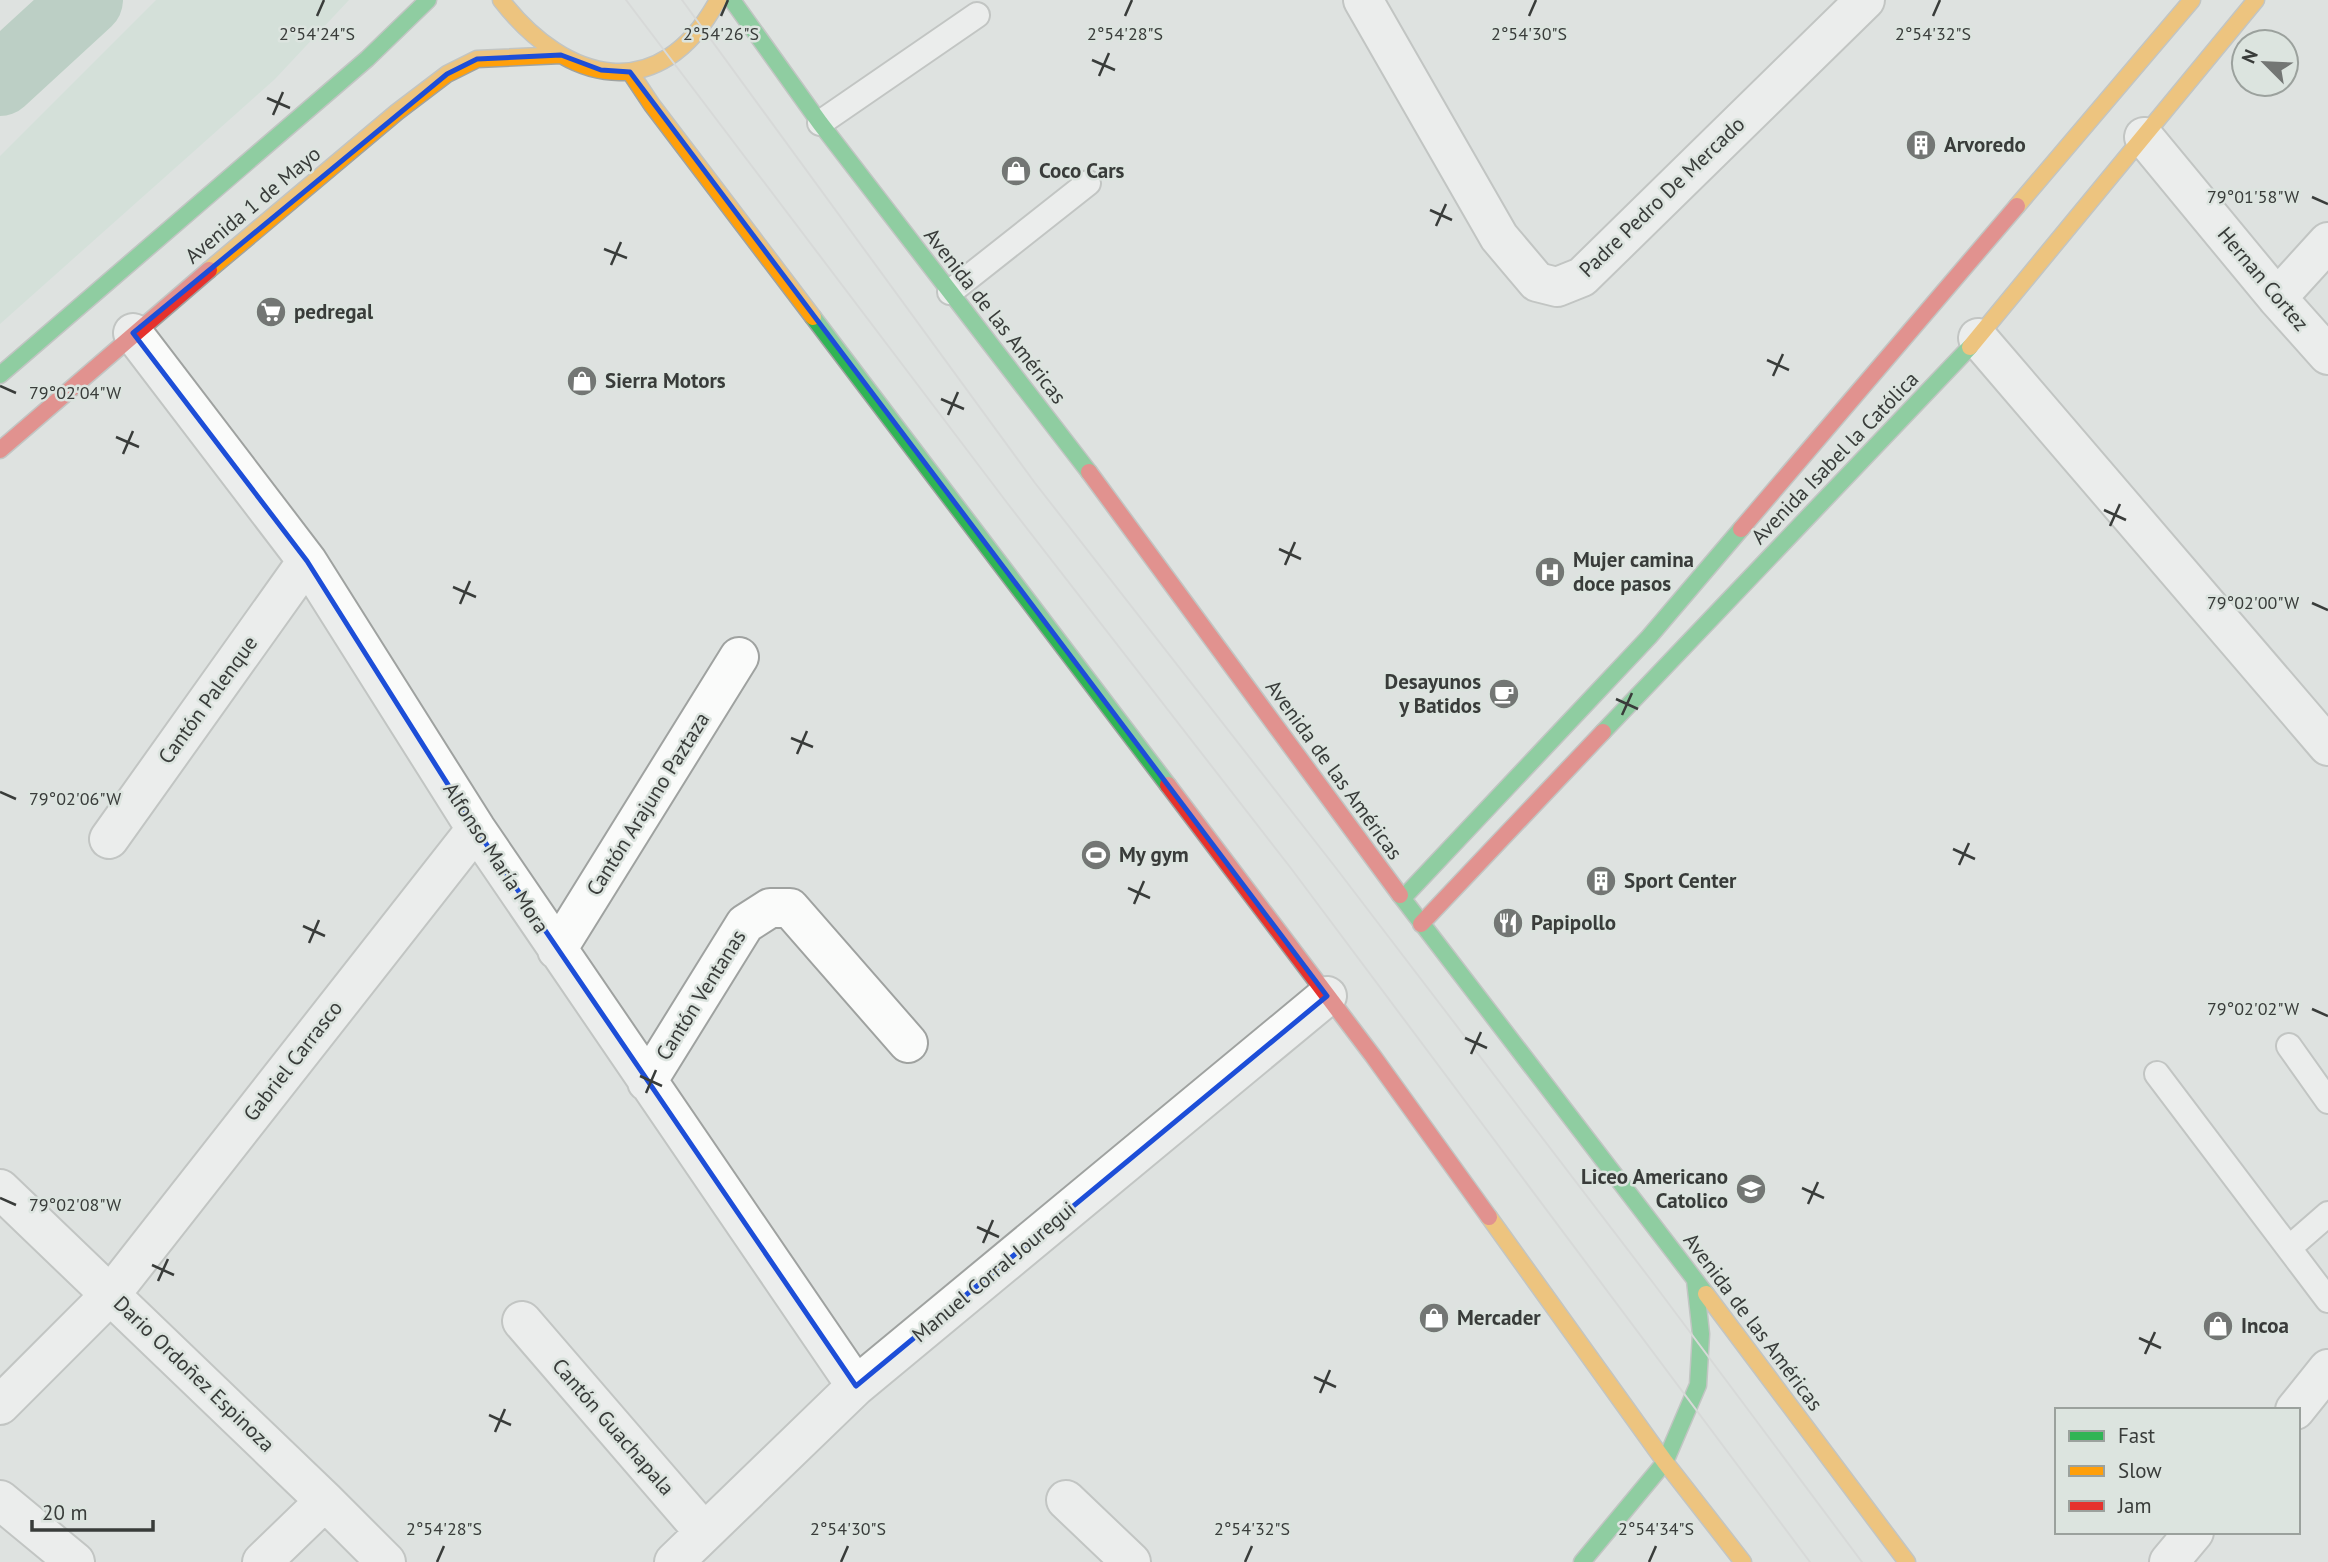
<svg xmlns="http://www.w3.org/2000/svg" width="2328" height="1562" viewBox="0 0 2328 1562" font-family="'PT Sans',sans-serif">
	<style>
		.green { fill: #c7ded1 }
		.lines { fill: none; stroke-linecap: round; stroke-linejoin: round }
		.river { stroke: #92b9a4; stroke-width: 72 }
		.lane-casing { stroke: #9fa2a0; stroke-width: 28 }
		.street-casing { stroke: #9fa2a0; stroke-width: 42 }
		.fast-casing { stroke: #9fa2a0; stroke-width: 19 }
		.slow-casing { stroke: #9fa2a0; stroke-width: 19 }
		.jam-casing { stroke: #9fa2a0; stroke-width: 19 }
		.lane { stroke: #fafbfa; stroke-width: 24 }
		.street { stroke: #fafbfa; stroke-width: 38 }
		.fast { stroke: #30b455; stroke-width: 16 }
		.slow { stroke: #ff9f0a; stroke-width: 16 }
		.jam { stroke: #e5322d; stroke-width: 16 }
		.tram { stroke: #cfcfcf; stroke-width: 2 }
		.marked { fill: none; stroke: #1d4ed8; stroke-width: 5; stroke-linejoin: round }
		.ticks { fill: none; stroke: #393c3a; stroke-width: 2.5 }
		.labels { text-anchor: middle; stroke-width: 5; stroke-linejoin: round; paint-order: stroke }
		.poi-label { font-size: 21px; font-weight: bold; fill: #393c3a; stroke: #dce4df; text-anchor: start }
		.street-label { font-size: 21px; fill: #393c3a; stroke: #dce4df }
		.ticks-label { font-size: 18px; text-anchor: middle; fill: #393c3a; stroke: #dce4df; stroke-width: 5; stroke-linejoin: round; paint-order: stroke }
	</style>
	<rect width="100%" height="100%" fill="#dee2e0"/>
	<path class="green" d="M156,0H349L275,79L0,324V156Z"/>
	<g class="lines">
		<path class="river" d="M0,80L87,0"/>
		<g class="lane-casing">
			<path id="lane" d="M820,123L977,15
				M950,292L1088,183
				M2289,1046L2328,1101
				M2157,1074L2328,1300
				M2289,1248L2328,1214"/>
		</g>
		<g class="street-casing">
			<path id="street" d="M1363,0L1499,237L1537,282L1557,287L1582,277L1865,0
				M2144,137L2277,298L2328,355
				M2277,298L2328,242
				M133,333L307,561L476,829L856,1386
				M1978,338L2328,746
				M109,839L307,561
				M557,950L739,657
				M647,1082L745,924L770,908H790L908,1043
				M0,1189L325,1501L386,1562
				M522,1321L704,1532
				M0,1405L111,1294L476,829
				M2295,1410L2328,1369
				M0,1500L75,1562
				M1066,1500L1131,1562
				M262,1562L325,1501
				M674,1562L856,1386L1327,996
				M2169,1562L2194,1532"/>
		</g>
		<g class="fast-casing">
			<path id="fast" d="M732,0L820,123L1089,472
				M813,317L1168,785
				M0,375L367,59L428,0
				M1603,732L1970,347
				M1400,895L1706,1294
				M1403,898L1649,637L1741,529
				M1582,1562L1665,1462L1698,1385L1701,1334L1695,1280"/>
		</g>
		<g class="slow-casing">
			<path id="slow" d="M501,0C566,84 660,107 718,0
				M630,72L652,105L813,317
				M2017,206L2192,0
				M209,270L397,112L447,74L477,59L561,55
				M1970,347L2256,0
				M1489,1217L1665,1462L1743,1562
				M1706,1294L1907,1562"/>
		</g>
		<g class="jam-casing">
			<path id="jam" d="M0,450L209,270
				M1089,472L1400,895
				M1741,529L2017,206
				M1168,785L1373,1056L1489,1217
				M1421,924L1603,732"/>
		</g>
		<use href="#lane" class="lane"/>
		<use href="#street" class="street"/>
		<use href="#fast" class="fast"/>
		<use href="#slow" class="slow"/>
		<use href="#jam" class="jam"/>
		<path class="tram" d="M626,0L1008,504L1290,867L1810,1562
			M682,0L1035,483L1336,868L1654,1284L1862,1562"/>
	</g>
	<path d="M0 0H2328V1562H0ZM561,55L601,70L630,72L1327,996L856,1386L476,829L307,561L133,333L447,74L477,59Z" fill="#dee2e0" fill-opacity=".55" fill-rule="evenodd"/>
	<path class="marked" d="M561,55L601,70L630,72L1327,996L856,1386L476,829L307,561L133,333L447,74L477,59Z"/>
	<path class="ticks" d="M317,16L324,0M721,16L728,0M1125,16L1132,0M1529,16L1536,0M1933,16L1940,0M1092,60L1115,70M1099,76L1109,53M267,98L290,108M273,115L283,92M2312,197L2328,204M1430,210L1452,220M1436,226L1446,204M604,249L627,258M611,265L621,242M1767,360L1789,370M1773,376L1783,354M0,386L16,393M941,399L964,409M948,415L958,392M116,437L139,447M123,454L133,431M2104,510L2126,520M2110,526L2120,504M1279,549L1301,559M1285,565L1295,542M453,587L476,597M2312,603L2328,610M460,604L470,581M1616,699L1638,709M1622,715L1632,693M791,738L813,747M797,754L807,731M0,792L16,799M1953,849L1975,859M1959,865L1969,843M1128,888L1150,898M1134,904L1144,881M303,926L325,936M309,943L319,920M2312,1009L2328,1016M1465,1038L1487,1048M1471,1054L1481,1032M640,1076L662,1086M646,1093L656,1070M1802,1188L1824,1198M0,1198L16,1205M1808,1204L1818,1182M977,1227L999,1237M983,1243L993,1220M152,1265L174,1275M158,1281L168,1259M2139,1338L2161,1348M2145,1354L2155,1332M1314,1377L1336,1387M1320,1393L1330,1370M489,1415L511,1425M495,1432L505,1409M437,1562L444,1546M841,1562L848,1546M1245,1562L1252,1546M1649,1562L1656,1546"/>
	<defs>
		<g id="building-disc" transform="scale(1.575)"><circle r="9.5" fill="#737674" stroke="#dce4df"/><path d="M-4-6H4V6H1V3H-1V6H-4ZM-2.5-4.3h1.7v1.8h-1.7ZM.8-4.3h1.7v1.8H.8ZM-2.5-1h1.7V.8h-1.7ZM.8-1h1.7V.8H.8Z" fill="#fff"/></g>
		<g id="shop-disc" transform="scale(1.575)"><circle r="9.5" fill="#737674" stroke="#dce4df"/><path d="M-5-2.5h2.3a2.7 3.5 0 0 1 5.4 0H5L5.5 6h-11ZM-1.5-2.5h3a1.5 2.3 0 0 0-3 0Z" fill="#fff"/></g>
		<g id="supermarket-disc" transform="scale(1.575)"><circle r="9.5" fill="#737674" stroke="#dce4df"/><path d="M-6-5.5h2.5l.6 2H6L4.5 2H-2.5L-4.4-4H-6ZM-1.5 3.2a1.3 1.3 0 1 0 .1 0ZM3 3.2a1.3 1.3 0 1 0 .1 0Z" fill="#fff"/></g>
		<g id="hospital-disc" transform="scale(1.575)"><circle r="9.5" fill="#737674" stroke="#dce4df"/><path d="M-5-5h3v3.5h4V-5h3V5h-3V1.5h-4V5h-3Z" fill="#fff"/></g>
		<g id="cafe-disc" transform="scale(1.575)"><circle r="9.5" fill="#737674" stroke="#dce4df"/><path d="M-5.5-4.5H6V0H3Q3 3.5 0 3.5H-2.5Q-5.5 3.5-5.5 0ZM3-3.2v2h1.7v-2ZM-6 4.5H4V6H-6Z" fill="#fff"/></g>
		<g id="stadium-disc" transform="scale(1.575)"><circle r="9.5" fill="#737674" stroke="#dce4df"/><path d="M0-5a6.5 5 0 1 0 0 10a6.5 5 0 1 0 0-10ZM-3.5-1.8h7v3.6h-7Z" fill="#fff"/></g>
		<g id="restaurant-disc" transform="scale(1.575)"><circle r="9.5" fill="#737674" stroke="#dce4df"/><path d="M-5-6h1v4h1v-4h1v4h1v-4h1v5L-1.5 .5V6h-2V.5L-5-1ZM5-6V6H3V1.5H1.5Q1.5-4 5-6Z" fill="#fff"/></g>
		<g id="school-disc" transform="scale(1.575)"><circle r="9.5" fill="#737674" stroke="#dce4df"/><path d="M0-5L7-2L0 1L-7-2ZM-4 1L0 2.5L4 1V4Q0 6-4 4Z" fill="#fff"/></g>
	</defs>
	<g fill-rule="evenodd">
		<use href="#building-disc" x="1921" y="145"/>
		<use href="#shop-disc" x="1016" y="171"/>
		<use href="#supermarket-disc" x="271" y="312"/>
		<use href="#shop-disc" x="582" y="381"/>
		<use href="#hospital-disc" x="1550" y="572"/>
		<use href="#cafe-disc" x="1504" y="694"/>
		<use href="#stadium-disc" x="1096" y="855"/>
		<use href="#building-disc" x="1601" y="881"/>
		<use href="#restaurant-disc" x="1508" y="923"/>
		<use href="#school-disc" x="1751" y="1189"/>
		<use href="#shop-disc" x="1434" y="1318"/>
		<use href="#shop-disc" x="2218" y="1326"/>
	</g>
	<g class="labels">
		<g class="poi-label">
			<text x="1944" y="152">Arvoredo</text>
			<text x="1039" y="178">Coco Cars</text>
			<text x="294" y="319">pedregal</text>
			<text x="605" y="388">Sierra Motors</text>
			<text x="1573" y="567">Mujer camina<tspan x="1573" dy="24">doce pasos</tspan></text>
			<text x="1481" y="689" text-anchor="end">Desayunos<tspan x="1481" dy="24">y Batidos</tspan></text>
			<text x="1119" y="862">My gym</text>
			<text x="1624" y="888">Sport Center</text>
			<text x="1531" y="930">Papipollo</text>
			<text x="1728" y="1184" text-anchor="end">Liceo Americano<tspan x="1728" dy="24">Catolico</tspan></text>
			<text x="1457" y="1325">Mercader</text>
			<text x="2241" y="1333">Incoa</text>
		</g>
		<g class="street-label">
			<text transform="translate(1662 197) rotate(-44)" y="7">Padre Pedro De Mercado</text>
			<text transform="translate(253 205) rotate(-40)" y="7">Avenida 1 de Mayo</text>
			<text transform="translate(2263 279) rotate(50)" y="7">Hernan Cortez</text>
			<text transform="translate(995 316) rotate(52)" y="7">Avenida de las Américas</text>
			<text transform="translate(1835 458) rotate(-46)" y="7">Avenida Isabel la Católica</text>
			<text transform="translate(208 700) rotate(-54)" y="7">Cantón Palenque</text>
			<text transform="translate(1334 770) rotate(54)" y="7">Avenida de las Américas</text>
			<text transform="translate(648 804) rotate(-58)" y="7">Cantón Arajuno Paztaza</text>
			<text transform="translate(496 858) rotate(57)" y="7">Alfonso María Mora</text>
			<text transform="translate(701 995) rotate(-58)" y="7">Cantón Ventanas</text>
			<text transform="translate(293 1061) rotate(-52)" y="7">Gabriel Carrasco</text>
			<text transform="translate(994 1272) rotate(-40)" y="7">Manuel Corral Jouregui</text>
			<text transform="translate(1753 1322) rotate(53)" y="7">Avenida de las Américas</text>
			<text transform="translate(194 1374) rotate(44)" y="7">Dario Ordoñez Espinoza</text>
			<text transform="translate(613 1427) rotate(49)" y="7">Cantón Guachapala</text>
		</g>
	</g>
	<g class="ticks-label">
		<text x="317" y="40">2°54'24"S</text>
		<text x="721" y="40">2°54'26"S</text>
		<text x="1125" y="40">2°54'28"S</text>
		<text x="1529" y="40">2°54'30"S</text>
		<text x="1933" y="40">2°54'32"S</text>
		<text x="2253" y="203">79°01'58"W</text>
		<text x="75" y="399">79°02'04"W</text>
		<text x="2253" y="609">79°02'00"W</text>
		<text x="75" y="805">79°02'06"W</text>
		<text x="2253" y="1015">79°02'02"W</text>
		<text x="75" y="1211">79°02'08"W</text>
		<text x="444" y="1535">2°54'28"S</text>
		<text x="848" y="1535">2°54'30"S</text>
		<text x="1252" y="1535">2°54'32"S</text>
		<text x="1656" y="1535">2°54'34"S</text>
	</g>
	<rect x="2055" y="1408" width="245" height="126" fill="#dce4df" stroke="#9ba19d" stroke-width="2"/>
	<rect x="2069" y="1431" width="35" height="10" fill="#30b455" stroke="#9ba19d" stroke-width="2"/>
	<text x="2118" y="1443" font-size="21" fill="#393c3a">Fast</text>
	<rect x="2069" y="1466" width="35" height="10" fill="#ff9f0a" stroke="#9ba19d" stroke-width="2"/>
	<text x="2118" y="1478" font-size="21" fill="#393c3a">Slow</text>
	<rect x="2069" y="1501" width="35" height="10" fill="#e5322d" stroke="#9ba19d" stroke-width="2"/>
	<text x="2118" y="1513" font-size="21" fill="#393c3a">Jam</text>
	<g transform="translate(2265 63) rotate(294)"><circle r="33" fill="#dce4df" stroke="#9ba19d" stroke-width="2"/>
	<path d="M0-5L12 26L0 18L-12 26Z" fill="#737674"/>
	<text y="-10" font-size="19" font-weight="bold" text-anchor="middle" fill="#393c3a">N</text>
	</g>
	<path d="M32 1520v10h121v-10" fill="none" stroke="#393c3a" stroke-width="3.5"/>
	<text x="42" y="1520" font-size="21" fill="#393c3a" stroke="#dce4df" stroke-width="5" paint-order="stroke">20 m</text>
</svg>
